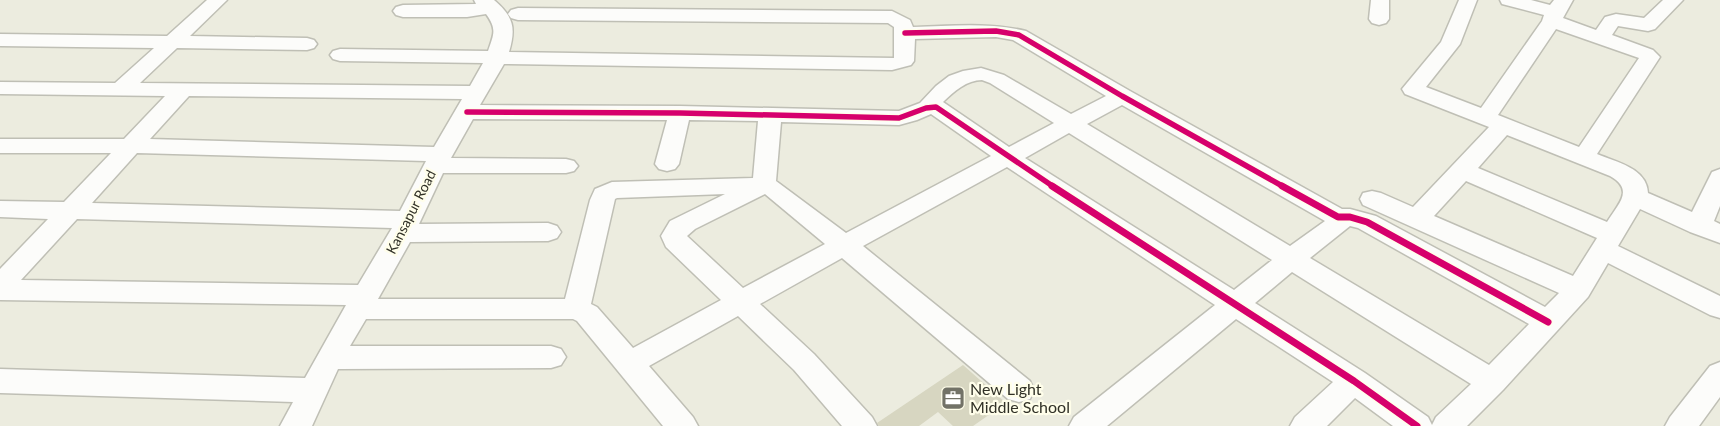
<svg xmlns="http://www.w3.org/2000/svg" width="1720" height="426" viewBox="0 0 1720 426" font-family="Lato,sans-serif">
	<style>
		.building { fill: #d7d6c1 }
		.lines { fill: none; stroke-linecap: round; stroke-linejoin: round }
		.minor-casing { stroke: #bfbfb5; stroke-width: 3 }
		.minor { fill: #fcfcfa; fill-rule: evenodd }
		.cycleway-far1-casing { stroke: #fffeea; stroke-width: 8 }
		.cycleway-casing { stroke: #fffeea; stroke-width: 10 }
		.cycleway-far1 { stroke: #d6006c; stroke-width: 5.5 }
		.cycleway { stroke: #d6006c; stroke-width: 7 }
		.labels { text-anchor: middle; stroke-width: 4.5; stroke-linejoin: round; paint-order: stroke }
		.street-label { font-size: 14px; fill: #313127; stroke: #fffeea }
		.near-poi-label { font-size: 16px; fill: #313127; stroke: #fffeea; text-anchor: start }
	</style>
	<rect width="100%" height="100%" fill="#ececdf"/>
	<path class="building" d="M963,365L1006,403L973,426H953L938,412L919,426H879L877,423Z"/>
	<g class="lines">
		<g class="minor-casing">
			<path id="minor" d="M207,0H227L190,36L307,38L314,40L317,44L314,48L307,50L177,48L140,83L470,86L483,63L340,61L333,59L330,55L333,51L340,49L488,51C494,34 497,29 486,14L467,17H403L396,15L393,11L396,7L403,5L476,4L474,0H494C514,17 516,28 509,52L894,58V27L888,23L518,20L511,18L508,14L511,10L518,8L892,11L910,20L913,27C951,26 989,22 1026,31L1130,91L1342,209H1350L1376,216L1545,307L1559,293L1363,205L1360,199L1363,193L1372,191L1381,193L1413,207L1489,127L1405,94L1402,89L1441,42L1459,0H1477L1460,44L1426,87L1481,108L1542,21L1544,15L1502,4L1500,0H1531L1550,5L1554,0H1573L1563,18L1596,30L1605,17L1616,14L1644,18L1663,0H1683L1655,29L1648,31L1618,26L1612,35L1653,50L1660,57L1597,154C1616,162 1647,168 1648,193L1692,212L1712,172L1720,169V206L1714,221L1720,224V243L1690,232L1640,209L1618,246L1720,296V318L1710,315L1608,263L1588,297L1503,390L1467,426H1393L1355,398L1327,426H1290L1295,417L1333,382L1236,319L1107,426H1069L1074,417L1215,305L1007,167L863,246L1030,381L1034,390L1030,399L1019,402L1008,399L842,258L760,304L814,354L872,417L877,426H842L794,370L738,316L649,366L693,417L698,426H663L577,321L573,319H366L350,346H551L561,349L566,357L561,365L551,368L338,369L312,426H280L293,402L0,393V369L305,378L346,305L0,300V269L48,219L0,217V201L64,202L111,153H0V139H124L165,96L0,94V82L115,83L154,48L0,46V34L167,36ZM1556,29L1639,58L1579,147L1498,115ZM996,37L1013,40L1106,96L1071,114L1004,75L981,68L963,71L949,76L936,86L920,103L899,111L680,106L480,105L504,64L892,70L911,65L914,61L915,39ZM982,80L990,83L1054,123L1009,147L943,102C954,91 967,80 982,80ZM189,96L462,99L434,147L150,139ZM1122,105L1325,221L1290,246L1087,124ZM931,114L991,156L846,233L776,181L781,122L899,125L917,120ZM473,119L667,120L655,164L659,169L667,171L675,169L679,164L689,120L758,121L753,178L612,182L595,189L590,200L565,299H378L410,242L548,241L557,238L561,232L557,226L548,223L419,224L443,173H566L574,171L578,166L574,161L566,159L451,158ZM1069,133L1272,260L1234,290L1025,158ZM1507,135L1610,176C1635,190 1618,204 1607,222L1478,168ZM137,153L426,161L400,211L92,203ZM1466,181L1597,238L1573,276L1434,216ZM725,194L670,221L661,236L666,247L721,300L633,348L597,307L591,304L615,199L617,198ZM765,194L825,244L743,288L687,236L695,229ZM77,219L392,228L358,285L21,280ZM1350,226L1358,228L1529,324L1489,365L1310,258ZM1292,272L1471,384L1436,417L1432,425L1428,417L1365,373L1255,303Z
				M1371,0H1389V19L1386,23L1379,25L1372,23L1369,19Z
				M1720,362V397L1699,426H1665L1670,417L1710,366Z"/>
		</g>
		<use href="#minor" class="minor"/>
		<g class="cycleway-far1-casing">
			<path id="cycleway-far1" d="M905,33L996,31L1019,35L1122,96L1284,187
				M467,112L680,113L899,118L926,108L936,107L1054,187"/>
		</g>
		<g class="cycleway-casing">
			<path id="cycleway" d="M1052,186L1354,381L1417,426
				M1282,186L1338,217H1350L1367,222L1548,322"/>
		</g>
		<use href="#cycleway-far1" class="cycleway-far1"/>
		<use href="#cycleway" class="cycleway"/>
	</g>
	<defs>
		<g id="office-square" transform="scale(1.25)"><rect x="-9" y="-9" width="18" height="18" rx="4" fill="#727267" stroke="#fffeea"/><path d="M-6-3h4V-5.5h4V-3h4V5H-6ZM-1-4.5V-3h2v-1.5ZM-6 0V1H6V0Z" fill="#fff"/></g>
	</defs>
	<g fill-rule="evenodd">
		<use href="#office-square" x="953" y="398"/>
	</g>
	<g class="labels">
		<g class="street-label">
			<text transform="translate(411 212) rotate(-63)" y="5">Kansapur Road</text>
		</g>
		<g class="near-poi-label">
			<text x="970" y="395">New Light<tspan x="970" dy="18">Middle School</tspan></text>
		</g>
	</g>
</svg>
